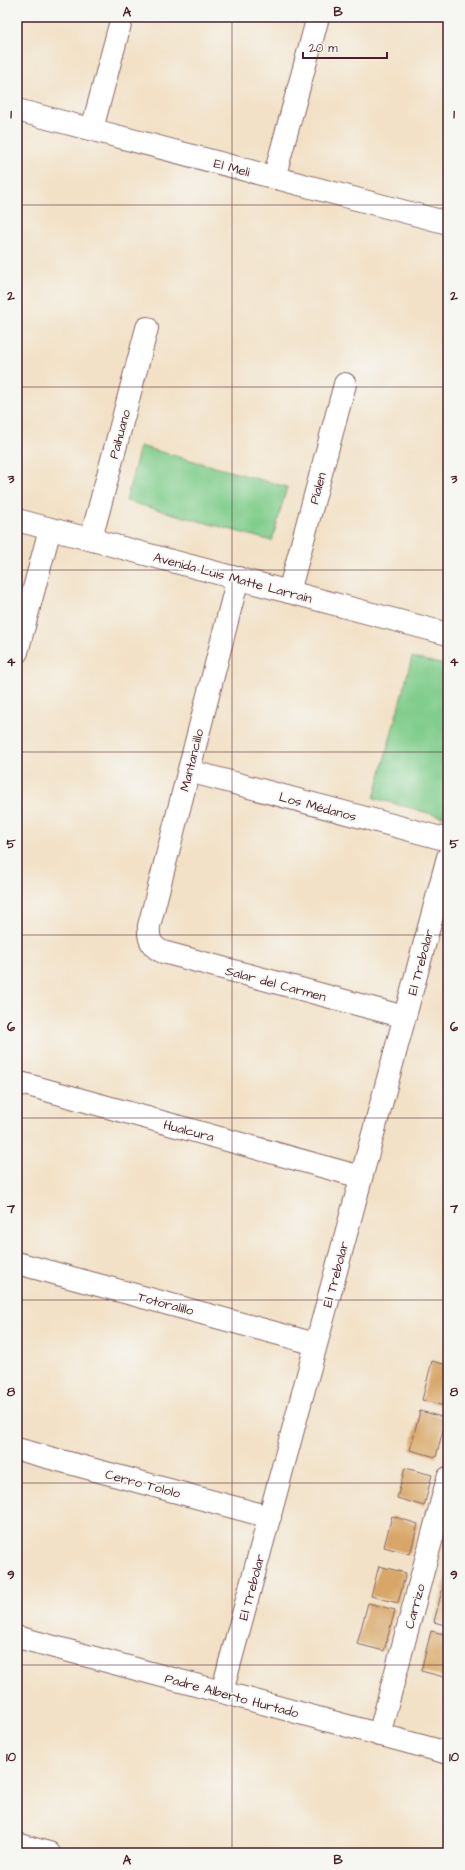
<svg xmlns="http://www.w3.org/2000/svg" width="465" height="1870" viewBox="0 0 465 1870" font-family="'Architects Daughter',sans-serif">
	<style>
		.green { fill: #81cd8c; stroke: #66765c }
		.building { fill: #d8a768 }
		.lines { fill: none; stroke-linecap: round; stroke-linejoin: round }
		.street-casing { stroke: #856361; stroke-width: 24 }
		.secondary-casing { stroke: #856361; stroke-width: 24 }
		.street { stroke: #fff; stroke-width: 22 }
		.secondary { stroke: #fff; stroke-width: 22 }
		.grid { fill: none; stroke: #4a1f2b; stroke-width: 1; stroke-opacity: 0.55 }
		.labels { text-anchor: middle; stroke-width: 3.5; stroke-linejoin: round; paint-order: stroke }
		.street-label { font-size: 13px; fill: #4a1f2b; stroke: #f6f6f2 }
		.neatline { fill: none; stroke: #4a1f2b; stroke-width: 1.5 }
		.grid-label { font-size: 13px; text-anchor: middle; font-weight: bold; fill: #4a1f2b }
	</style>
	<rect width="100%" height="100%" fill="#f6f6f2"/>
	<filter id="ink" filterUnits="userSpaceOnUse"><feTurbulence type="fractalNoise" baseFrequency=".025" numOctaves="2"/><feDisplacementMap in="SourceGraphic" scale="8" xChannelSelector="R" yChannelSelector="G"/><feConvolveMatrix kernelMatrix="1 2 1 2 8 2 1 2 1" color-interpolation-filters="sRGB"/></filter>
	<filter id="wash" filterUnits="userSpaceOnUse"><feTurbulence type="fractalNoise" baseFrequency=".012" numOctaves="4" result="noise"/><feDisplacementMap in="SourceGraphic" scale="16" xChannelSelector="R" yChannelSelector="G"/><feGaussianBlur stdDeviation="0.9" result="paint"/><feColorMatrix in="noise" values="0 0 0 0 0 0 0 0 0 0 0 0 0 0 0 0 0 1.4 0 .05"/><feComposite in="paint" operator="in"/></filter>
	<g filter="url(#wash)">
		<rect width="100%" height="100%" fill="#f2e1c6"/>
		<path class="green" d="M140,446L287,487L272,541L126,501Z
			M412,657L448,666V797L443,817L374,798Z"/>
		<g id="blocks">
			<path class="building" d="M432,1361L448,1365V1407L422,1400Z
				M420,1411L446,1418L436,1457L410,1450Z
				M405,1468L432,1475L424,1506L397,1498Z
				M392,1516L418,1524L410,1554L384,1547Z
				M379,1566L406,1573L398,1603L371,1596Z
				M446,1575H448V1626L434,1622Z
				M368,1603L395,1610L384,1651L357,1644Z
				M431,1631L448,1635V1678L421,1671Z"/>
		</g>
	</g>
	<g filter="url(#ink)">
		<use href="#blocks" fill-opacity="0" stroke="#856361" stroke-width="1"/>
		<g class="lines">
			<g class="street-casing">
				<path id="street" d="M17,110L448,223
					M92,129L122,17
					M274,178L318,17
					M91,539L147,328
					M238,578L149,926C148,939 151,947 163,952L405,1017
					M289,592L345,384
					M17,652L50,529
					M189,771L448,840
					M17,1082L361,1177
					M17,1263L316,1344
					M17,1449L270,1517
					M17,1637L448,1753
					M222,1692L448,857
					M379,1735L448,1478
					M17,1844L49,1853"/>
			</g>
			<g class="secondary-casing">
				<path id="secondary" d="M17,520L448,634"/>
			</g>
			<use href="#street" class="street"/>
			<use href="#secondary" class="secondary"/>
		</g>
	</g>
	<path class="grid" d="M232,17V1853M17,205H448M17,387H448M17,570H448M17,752H448M17,935H448M17,1118H448M17,1300H448M17,1483H448M17,1665H448"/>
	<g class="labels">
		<g class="street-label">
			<text transform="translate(232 167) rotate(15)" y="5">El Meli</text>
			<text transform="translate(119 434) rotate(-75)" y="5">Paihuano</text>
			<text transform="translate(317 488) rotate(-75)" y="5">Pialen</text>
			<text transform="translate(233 577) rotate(15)" y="5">Avenida Luis Matte Larraín</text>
			<text transform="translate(191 760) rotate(-76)" y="5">Mantancillo</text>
			<text transform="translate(318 806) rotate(15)" y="5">Los Médanos</text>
			<text transform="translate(420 962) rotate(-75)" y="5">El Trebolar</text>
			<text transform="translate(276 983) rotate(15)" y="5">Salar del Carmen</text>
			<text transform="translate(189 1130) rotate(15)" y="5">Hualcura</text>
			<text transform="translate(335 1274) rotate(-75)" y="5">El Trebolar</text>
			<text transform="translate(166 1303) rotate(15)" y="5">Totoralillo</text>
			<text transform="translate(143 1483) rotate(15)" y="5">Cerro Tololo</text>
			<text transform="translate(251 1587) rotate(-75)" y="5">El Trebolar</text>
			<text transform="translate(414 1606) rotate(-75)" y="5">Carrizo</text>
			<text transform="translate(232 1695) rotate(15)" y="5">Padre Alberto Hurtado</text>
		</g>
	</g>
	<rect width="465" height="1870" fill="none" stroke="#f6f6f2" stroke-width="44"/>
	<path d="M303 52v6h84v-6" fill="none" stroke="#4a1f2b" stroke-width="2"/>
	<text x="309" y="52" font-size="12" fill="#4a1f2b" stroke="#f6f6f2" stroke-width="3" paint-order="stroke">20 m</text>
	<rect x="22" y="22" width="421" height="1826" class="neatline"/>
	<g class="grid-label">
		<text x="127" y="16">A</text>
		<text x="338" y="16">B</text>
		<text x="11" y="118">1</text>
		<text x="454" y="118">1</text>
		<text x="11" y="300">2</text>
		<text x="454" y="300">2</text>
		<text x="11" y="483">3</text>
		<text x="454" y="483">3</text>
		<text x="11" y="666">4</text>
		<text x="454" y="666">4</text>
		<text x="11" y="848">5</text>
		<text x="454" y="848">5</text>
		<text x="11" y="1031">6</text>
		<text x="454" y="1031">6</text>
		<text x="11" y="1213">7</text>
		<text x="454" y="1213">7</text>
		<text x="11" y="1396">8</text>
		<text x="454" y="1396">8</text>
		<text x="11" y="1579">9</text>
		<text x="454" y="1579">9</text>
		<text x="11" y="1761">10</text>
		<text x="454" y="1761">10</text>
		<text x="127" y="1864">A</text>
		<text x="338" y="1864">B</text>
	</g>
</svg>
